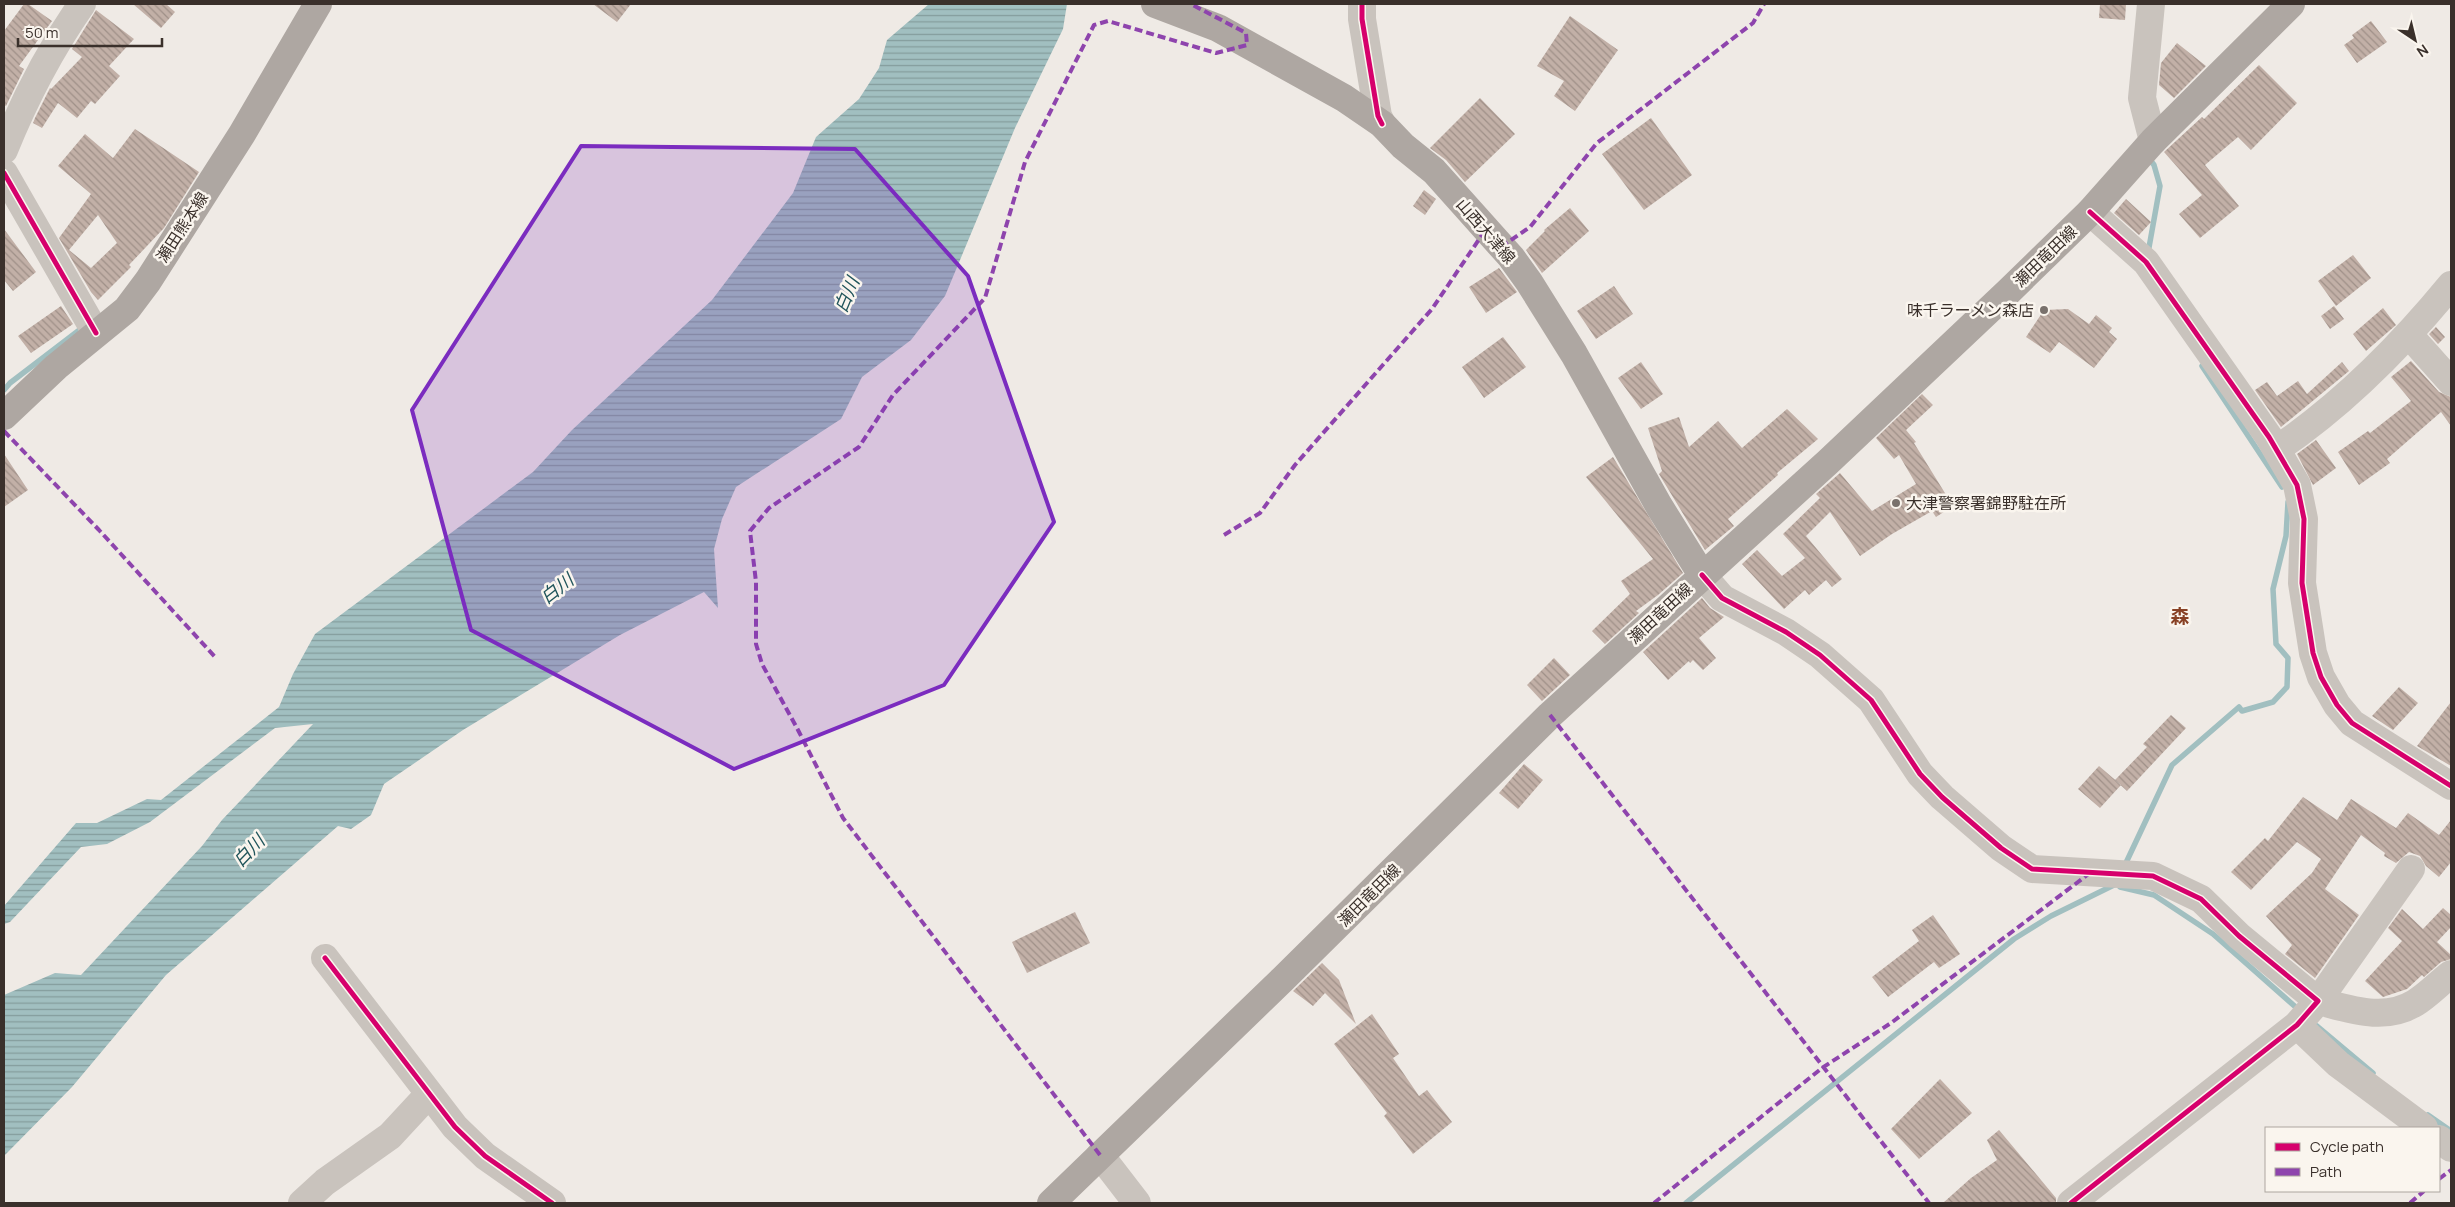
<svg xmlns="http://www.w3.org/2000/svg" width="2455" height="1207" viewBox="0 0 2455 1207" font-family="Manrope,'Noto Sans JP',sans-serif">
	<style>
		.water { fill: url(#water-rules) }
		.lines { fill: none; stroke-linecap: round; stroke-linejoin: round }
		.stream { stroke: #a1bfc0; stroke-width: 5.5 }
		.building { fill: url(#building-back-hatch); fill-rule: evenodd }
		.minor { stroke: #c9c3bd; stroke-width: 28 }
		.major { stroke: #aea7a2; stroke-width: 28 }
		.quiet { stroke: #8e44ad; stroke-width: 4; stroke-dasharray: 8 4; stroke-linecap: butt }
		.cycleway-casing { stroke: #faf5ee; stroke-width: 8 }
		.cycleway { stroke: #d6006c; stroke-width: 5 }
		.marked { fill: #7b2cbf; fill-opacity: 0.2; stroke: #7b2cbf; stroke-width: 4; stroke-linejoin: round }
		.poi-dot { fill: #79716c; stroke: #faf5ee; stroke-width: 2 }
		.labels { text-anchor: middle; stroke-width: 5; stroke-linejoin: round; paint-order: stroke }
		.street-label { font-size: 16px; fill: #3a302b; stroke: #faf5ee }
		.poi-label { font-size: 16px; fill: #3a302b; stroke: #faf5ee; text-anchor: end }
		.water-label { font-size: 18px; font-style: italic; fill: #21555b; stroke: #faf5ee }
		.quarter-label { font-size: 19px; font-weight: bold; fill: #884125; stroke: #faf5ee }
	</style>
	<defs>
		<pattern id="water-rules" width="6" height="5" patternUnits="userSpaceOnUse" patternTransform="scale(1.25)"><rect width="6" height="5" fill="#a1bfc0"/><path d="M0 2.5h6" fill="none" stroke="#849c9c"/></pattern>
		<pattern id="building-back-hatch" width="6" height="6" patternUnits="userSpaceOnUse" patternTransform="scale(1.25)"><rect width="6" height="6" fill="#c2b0a7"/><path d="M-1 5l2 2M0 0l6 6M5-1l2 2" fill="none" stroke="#9f9088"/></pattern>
	</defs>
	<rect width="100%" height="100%" fill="#efeae5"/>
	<path class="water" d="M929,4H1067L1063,29L1015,128L945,296L911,340L862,377L841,419L736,487L722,519L714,549L718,608L704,592L620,635L463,730L384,784L371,815L351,829L338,826L166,975L72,1087L4,1156V995L55,973L81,975L202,846L222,820L313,724L275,728L150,822L107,844L81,847L10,922L4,924V906L76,823H97L147,799L161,800L279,707L293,674L315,634L533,472L572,430L712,300L793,193L816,137L859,99L879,68L887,40Z"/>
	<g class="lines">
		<path class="stream" d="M2148,157L2154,165L2160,186L2148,253
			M2202,366L2282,487
			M4,390L10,383L82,328
			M2124,867L2172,765L2239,707L2242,711L2273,702L2287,687L2288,658L2276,644L2273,589L2286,536L2288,502
			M2120,887L2154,895L2213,934L2299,1010
			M2317,1026L2373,1073
			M2428,1115L2451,1131
			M1686,1203L2014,939L2051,916L2116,884"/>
	</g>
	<path class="building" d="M24,4H28L52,21L19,66L24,69L6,106L4,105V31Z
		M133,4H166L175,12L161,28Z
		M593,4H631L617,22Z
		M2100,4H2126L2125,20L2099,18Z
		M96,10L134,39L109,66L120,76L95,104L91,101L77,118L58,103L42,128L33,123L35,118L50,88L51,89L82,57L72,49Z
		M1570,16L1618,50L1575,111L1554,96L1564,81L1537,66Z
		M2371,21L2387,42L2357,63L2344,45L2354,38L2352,35Z
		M2177,43L2206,66L2174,98L2159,85L2161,63Z
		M2259,65L2297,103L2251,150L2238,137L2205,165L2239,206L2200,238L2179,214L2202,195L2164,152L2202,117L2204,119Z
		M1480,98L1515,134L1465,182L1446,160L1430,148Z
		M1651,118L1692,175L1644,210L1602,154Z
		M135,129L199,172L164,228L129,265L131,267L98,300L91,292L59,238L91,194L58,166L85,134L113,158ZM98,215L117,243L91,268L69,250Z
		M1424,190L1436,199L1425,215L1413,206Z
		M2126,199L2151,222L2139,235L2114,213Z
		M1570,208L1589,231L1542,273L1526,250L1545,231L1544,230Z
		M4,229L36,272L13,291L4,280Z
		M2353,255L2371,278L2336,306L2318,281Z
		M1499,268L1517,292L1486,313L1469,287Z
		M1614,286L1633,314L1596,339L1577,311Z
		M61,306L73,324L31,353L18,336Z
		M2334,306L2344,319L2330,329L2321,316Z
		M2383,308L2396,325L2366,351L2353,334Z
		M2068,309L2089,324L2096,315L2112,328L2109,332L2117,339L2094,368L2059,342L2050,353L2026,337L2044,310Z
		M2436,327L2445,337L2438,344L2429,334Z
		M1503,337L1526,367L1484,398L1462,367Z
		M2411,361L2439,392L2451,397V426L2441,412L2387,459L2390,463L2359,485L2338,452L2368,431L2370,433L2411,401L2391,377Z
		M1641,362L1663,394L1641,409L1618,378Z
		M2342,362L2349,371L2281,427L2255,390L2267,382L2277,396L2298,381L2307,394Z
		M1922,394L1933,405L1906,430L1916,442L1914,443L1953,506L1936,517L1932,511L1892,534L1860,556L1830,512L1806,536L1842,579L1832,587L1826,580L1809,595L1805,590L1784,609L1742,564L1757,550L1782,576L1805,558L1783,534L1820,498L1816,494L1840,473L1872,511L1916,484L1899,455L1894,459L1876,438Z
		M1787,409L1818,439L1777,473L1778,475L1728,519L1734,526L1705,550L1659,474L1662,471L1648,428L1679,417L1689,447L1718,421L1742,448Z
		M2316,440L2336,468L2313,485L2297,454Z
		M4,454L28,490L4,507Z
		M1613,457L1683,573L1658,595L1636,611L1639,613L1605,644L1592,631L1630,594L1621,581L1653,559L1586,477Z
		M1702,598L1710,608L1724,617L1699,638L1716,658L1703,670L1693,660L1690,663L1689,661L1668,680L1643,652Z
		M1554,658L1570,675L1542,701L1527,685Z
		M2399,687L2418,703L2393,730L2372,716Z
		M2451,702V766L2417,746Z
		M2171,715L2186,728L2127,791L2115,780L2147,747L2143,744Z
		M1524,764L1543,780L1518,809L1499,793Z
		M2099,766L2121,785L2100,808L2078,789Z
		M2303,797L2337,820L2351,799L2396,828L2408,813L2439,835L2451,820V862L2439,877L2426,866L2420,856L2409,852L2396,863L2384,856L2385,853L2361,835L2325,889L2359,915L2315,978L2285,954L2292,945L2266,916L2312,873L2321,859L2297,842L2251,890L2231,872L2265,838L2268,841Z
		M2443,908L2451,915V927L2437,942L2451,955V959L2441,962L2424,977L2422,975L2407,989L2383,997L2365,981L2402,941L2388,928L2402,909L2423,929Z
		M1075,912L1090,943L1027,973L1012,942Z
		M1933,915L1960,954L1939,968L1934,962L1888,997L1872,977L1919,941L1912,930Z
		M1322,963L1339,980L1356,1024L1325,993L1313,1006L1293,991Z
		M1372,1014L1399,1054L1393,1058L1419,1096L1427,1090L1452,1122L1413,1154L1384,1116L1387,1113L1334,1044Z
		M1940,1079L1972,1113L1919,1159L1891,1129Z
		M1999,1130L2056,1198V1203H1943L1971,1178L1997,1160L1987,1140Z"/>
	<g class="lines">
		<path class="minor" d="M1362,4V19L1378,116L1382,124
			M2151,4L2142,98L2153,141
			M4,150C25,98 50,50 82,4
			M4,173L96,333
			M2090,212L2146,262L2269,437L2297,485L2304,519L2302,583L2313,653L2321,677L2337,705L2352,723L2451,786
			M2410,336L2451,382
			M2277,449C2344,404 2400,347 2451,285
			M1702,575L1722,598L1786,632L1820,655L1871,700L1920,774L1942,797L2001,848L2032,869L2153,876L2201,899L2239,936L2318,1001L2297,1025L2071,1203
			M2411,869L2318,1001C2350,1009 2384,1022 2415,1003C2428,995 2439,983 2451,974
			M325,958L455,1127L485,1156L552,1203
			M2297,1025L2338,1064L2424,1128
			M2439,1139L2451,1148
			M1100,1155L1137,1203
			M302,1203L325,1182L390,1136L428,1095"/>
		<path class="major" d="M1155,4L1218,28L1344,98L1382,124L1403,146L1434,171L1511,257L1529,282L1574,354L1659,506L1702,575
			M4,416L56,367L127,309L148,281L242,134L318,4
			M1051,1203L1283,979L1550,715L1828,462L2009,291L2090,212L2153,141L2291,4"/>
		<path class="quiet" d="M1501,247L1530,227L1597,143L1753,23L1764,4
			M4,431L99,530L216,658
			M1224,535L1260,513L1295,465L1432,309L1486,229
			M1550,715L1929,1203
			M1100,1155L843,818L798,730L762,664L756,644V582L750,531L769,508L859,447L893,395L985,298L1025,162L1094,25L1108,21L1216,53L1247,45L1246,33L1191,4
			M2439,1179L2451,1170
			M1654,1203L1822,1068L1891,1023L2090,873
			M2410,1203L2424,1191"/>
		<g class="cycleway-casing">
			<path id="cycleway" d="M1362,4V19L1378,116L1382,124
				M4,173L96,333
				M2090,212L2146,262L2269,437L2297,485L2304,519L2302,583L2313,653L2321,677L2337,705L2352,723L2451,786
				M1702,575L1722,598L1786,632L1820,655L1871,700L1920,774L1942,797L2001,848L2032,869L2153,876L2201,899L2239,936L2318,1001L2297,1025L2071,1203
				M325,958L455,1127L485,1156L552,1203"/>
		</g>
		<use href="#cycleway" class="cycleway"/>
	</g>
	<path class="marked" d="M581,146L855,149L968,276L1054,522L944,685L734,769L471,630L412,410Z"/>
	<g class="poi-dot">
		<circle cx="2044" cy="310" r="5"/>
		<circle cx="1896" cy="503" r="5"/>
	</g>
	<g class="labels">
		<g class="street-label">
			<text transform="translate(182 227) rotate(-57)" y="6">瀬田熊本線</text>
			<text transform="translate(1486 231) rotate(49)" y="6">山西大津線</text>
			<text transform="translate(2045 256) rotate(-44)" y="6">瀬田竜田線</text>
			<text transform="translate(1660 613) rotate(-43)" y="6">瀬田竜田線</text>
			<text transform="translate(1369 895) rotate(-45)" y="6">瀬田竜田線</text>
		</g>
		<g class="poi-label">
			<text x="2034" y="316">味千ラーメン森店</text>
			<text x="1906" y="509" text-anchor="start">大津警察署錦野駐在所</text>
		</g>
		<g class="water-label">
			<text transform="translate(847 295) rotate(-67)" y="6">白川</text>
			<text transform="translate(557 589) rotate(-38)" y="6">白川</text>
			<text transform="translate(249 851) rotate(-46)" y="6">白川</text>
		</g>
		<g class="quarter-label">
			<text x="2180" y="623">森</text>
		</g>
	</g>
	<rect width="2455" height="1207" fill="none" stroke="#3a302b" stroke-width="10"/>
	<rect x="2265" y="1127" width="175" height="65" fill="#faf5ee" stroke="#ada6a0"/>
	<rect x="2275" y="1143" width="25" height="8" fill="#d6006c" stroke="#ada6a0"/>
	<text x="2310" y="1152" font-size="15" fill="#3a302b">Cycle path</text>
	<rect x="2275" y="1168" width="25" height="8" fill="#8e44ad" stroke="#ada6a0"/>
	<text x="2310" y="1177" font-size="15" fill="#3a302b">Path</text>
	<g transform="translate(2415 40) rotate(145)" stroke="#faf5ee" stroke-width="4" paint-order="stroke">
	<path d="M0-4L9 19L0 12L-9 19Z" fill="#3a302b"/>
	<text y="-8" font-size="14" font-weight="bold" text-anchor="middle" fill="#3a302b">N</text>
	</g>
	<path d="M18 38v8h144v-8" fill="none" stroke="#3a302b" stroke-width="2.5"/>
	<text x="25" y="38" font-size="15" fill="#3a302b" stroke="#faf5ee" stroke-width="4" paint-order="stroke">50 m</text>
</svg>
